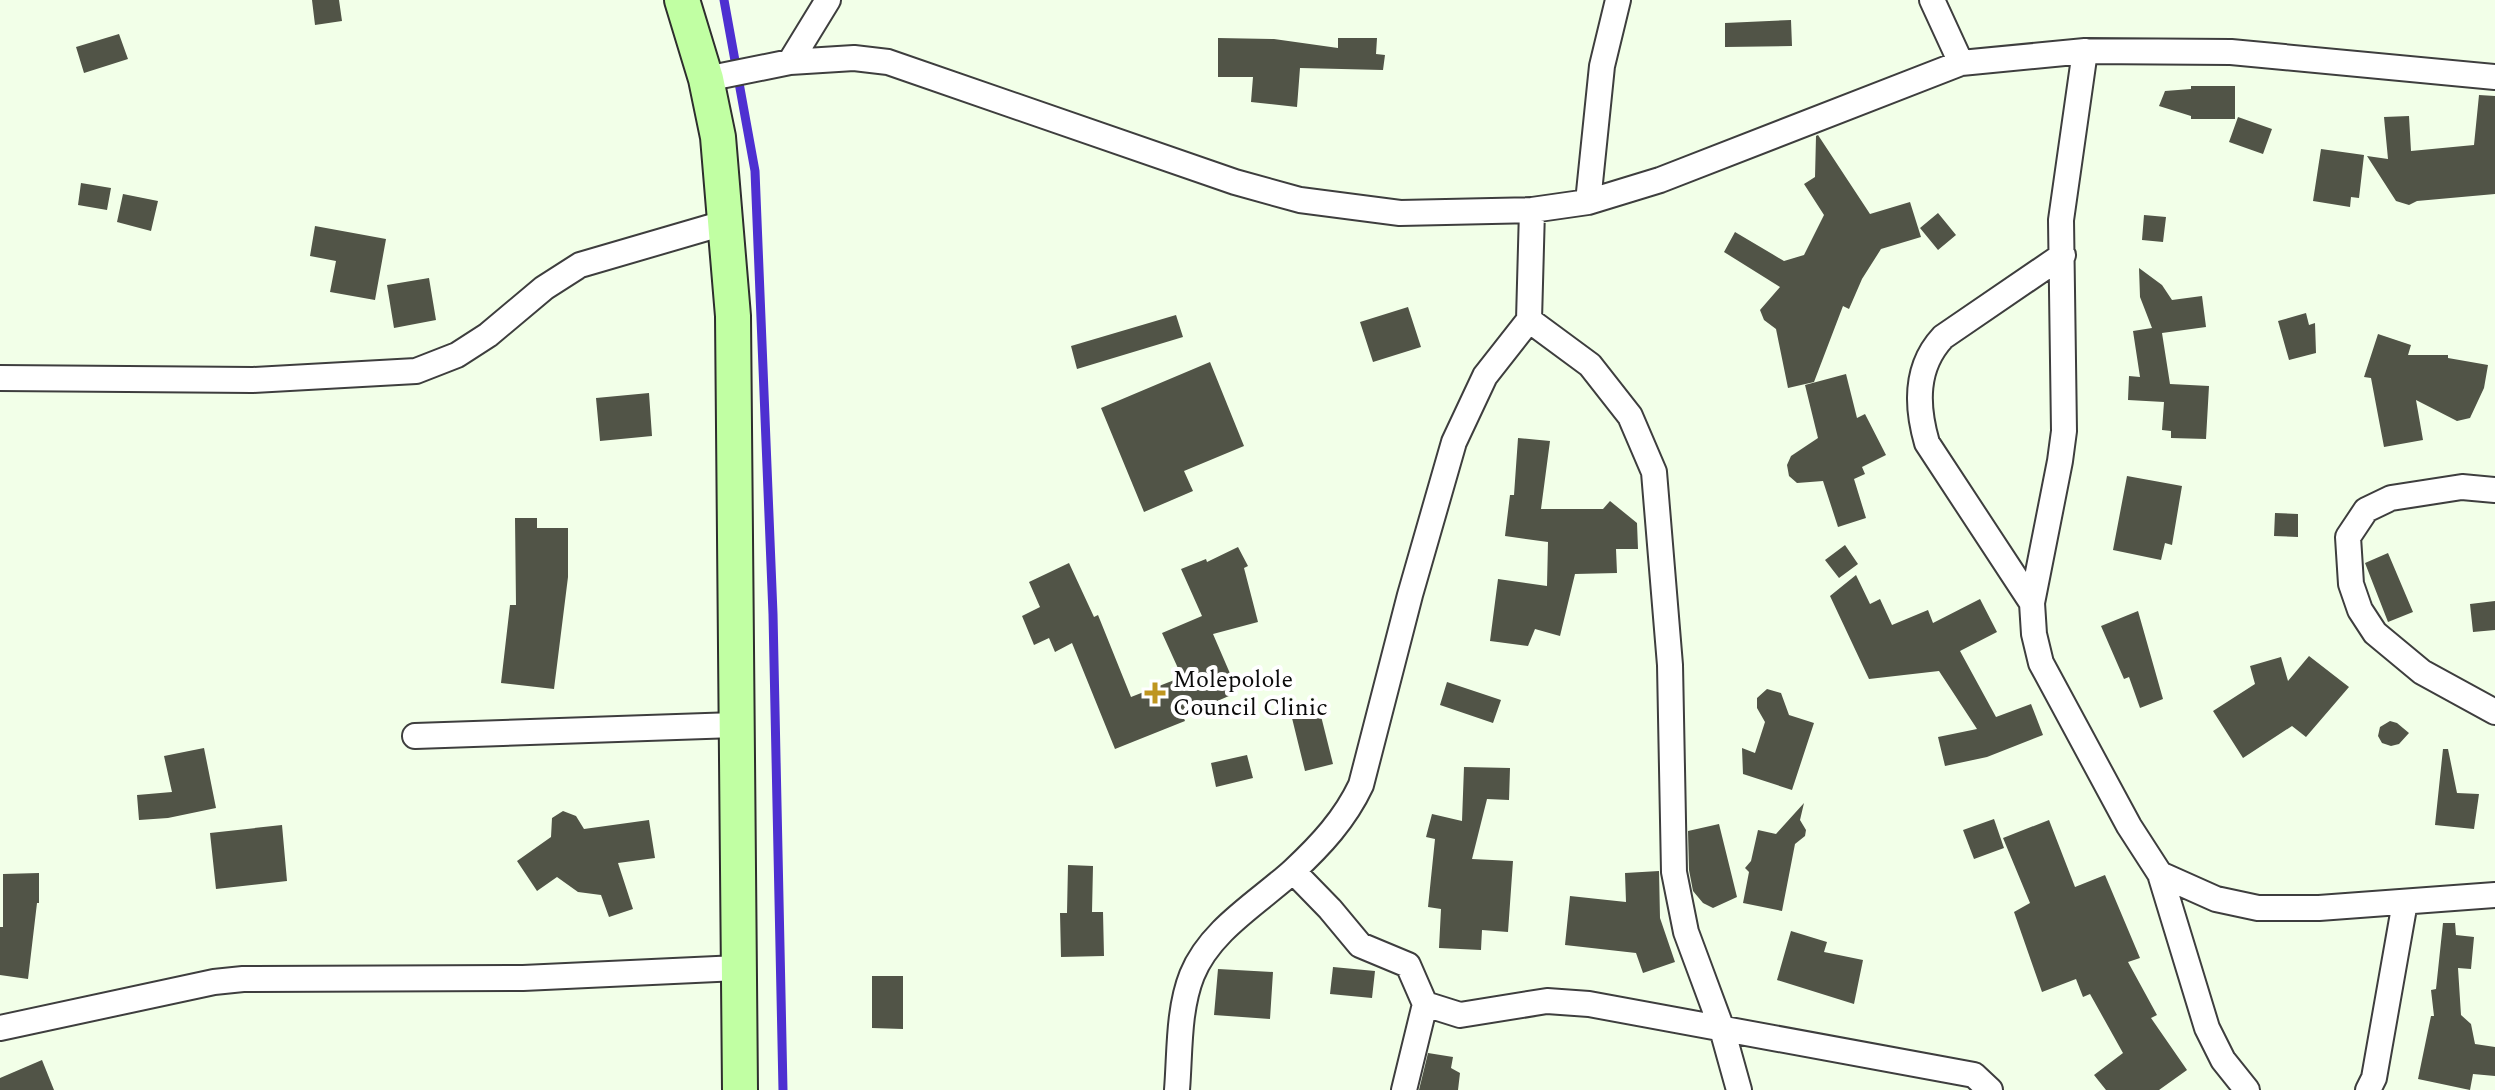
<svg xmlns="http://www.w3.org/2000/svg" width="2495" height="1090" viewBox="0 0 2495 1090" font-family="Spectral,serif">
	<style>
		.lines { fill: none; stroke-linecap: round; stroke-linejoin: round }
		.stream { stroke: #4e30d1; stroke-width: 9 }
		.building { fill: #515447 }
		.street-casing { stroke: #3e3e3e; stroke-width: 28 }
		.secondary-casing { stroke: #2d2d2d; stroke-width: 38 }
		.street { stroke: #fff; stroke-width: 24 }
		.secondary { stroke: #c1ffa3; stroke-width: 34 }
		.poi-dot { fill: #be951f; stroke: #fff; stroke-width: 3 }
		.labels { text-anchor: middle; stroke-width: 8; stroke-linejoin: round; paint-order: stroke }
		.poi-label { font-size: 24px; fill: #0b0b0b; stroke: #fff; text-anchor: start }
	</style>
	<rect width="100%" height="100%" fill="#f2ffe8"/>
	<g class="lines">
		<path class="stream" d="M724,0L755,171L773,614L783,1090"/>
	</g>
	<path class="building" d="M312,0H339L342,21L315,25Z
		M1791,20L1792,46L1725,47V23Z
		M119,34L128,59L84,73L76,47Z
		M1218,38L1274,39L1338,48V38H1377L1376,54L1385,55L1383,70L1300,68L1297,107L1251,102L1253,77H1218Z
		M2191,86H2235V119H2191V116L2159,106L2165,91L2191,89Z
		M2479,95L2495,96V194L2417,201L2409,205L2396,201L2367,156L2388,159L2384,117L2409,116L2411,151L2474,145Z
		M2238,117L2272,129L2263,154L2229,142Z
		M1818,135L1870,214L1910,202L1921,237L1881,249L1862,279L1849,309L1843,306L1814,382L1788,388L1776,329L1764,320L1760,310L1780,287L1724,252L1735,232L1784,261L1804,255L1824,215L1804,184L1815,177L1816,136Z
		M2321,149L2364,155L2359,198L2351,197L2350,207L2313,201Z
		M81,183L111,188L107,210L78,205Z
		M123,194L158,201L151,231L117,222Z
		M1938,213L1956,235L1938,250L1920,228Z
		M2144,215L2166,217L2163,242L2142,240Z
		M315,226L386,239L375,300L330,292L336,261L310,256Z
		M2139,268L2162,285L2172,300L2202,296L2206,327L2162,333L2170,384L2209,386L2206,439L2171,438V431L2162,430L2164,402L2128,400L2129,376L2140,377L2133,331L2152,328L2140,297Z
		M429,278L436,320L394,328L387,285Z
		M1408,307L1421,347L1373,362L1360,322Z
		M2306,313L2309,325L2315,323L2316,353L2289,360L2278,321Z
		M1176,315L1183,337L1077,369L1071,346Z
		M2378,334L2411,345L2408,355H2448V358L2488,365L2484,388L2470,418L2457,421L2416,400L2423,440L2384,447L2371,378L2364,377Z
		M1210,362L1244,446L1184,471L1193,491L1144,512L1101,408Z
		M1846,374L1857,418L1865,414L1886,455L1862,467L1865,474L1854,479L1866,518L1838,527L1823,481L1797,483L1789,476L1787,465L1791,456L1818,438L1805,385Z
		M649,393L652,436L600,441L596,398Z
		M1518,438L1550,441L1541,509H1603L1610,501L1637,523L1638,549H1616L1617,573L1575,574L1560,636L1535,629L1528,646L1490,641L1498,579L1547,586L1548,542L1505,536L1510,495H1514Z
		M2127,476L2182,486L2172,545L2165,543L2161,560L2113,550Z
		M2275,513L2298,514V537L2274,536Z
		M515,518H537V528H568V577L554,689L501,683L510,605H516Z
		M1845,545L1858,564L1839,578L1825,560Z
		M1238,547L1248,566L1244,568L1258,622L1213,634L1238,692L1183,716L1185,721L1115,749L1072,643L1055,652L1049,638L1034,645L1022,616L1040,607L1029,582L1069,563L1094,617L1098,615L1131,697L1182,677L1162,633L1202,616L1181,569L1206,559L1207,562Z
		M2388,553L2413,612L2388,622L2365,563Z
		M1856,575L1870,604L1880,599L1892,625L1928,610L1933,623L1980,599L1997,632L1960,651L1996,717L2031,704L2043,735L1987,757L1945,766L1938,737L1977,729L1939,671L1869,679L1830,596Z
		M2495,601V630L2473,632L2470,604Z
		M2138,611L2163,699L2140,708L2129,677L2124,679L2101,626Z
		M2309,656L2349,687L2306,737L2292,726L2243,758L2213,711L2255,684L2250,666L2281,657L2288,681Z
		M1447,682L1501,700L1493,723L1440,705Z
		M1767,689L1781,693L1789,715L1814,723L1792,790L1743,774L1742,748L1755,753L1765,722L1757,708V698Z
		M1319,708L1333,764L1305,771L1291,714Z
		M2390,721L2397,723L2409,733L2399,744L2391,746L2382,743L2378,736L2380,727Z
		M204,748L216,808L168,818L139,820L137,795L172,792L164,756Z
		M2443,749H2448L2457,793L2479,794L2474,829L2435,825Z
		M1247,755L1253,778L1216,787L1211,763Z
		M1464,767L1510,768L1509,800L1487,799L1472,859L1513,861L1508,932L1482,930L1481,950L1439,948L1441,909L1428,907L1435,839L1426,837L1432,814L1462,821Z
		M1804,803L1800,820L1806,830L1805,836L1795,844L1782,911L1743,903L1749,872L1745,868L1751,861L1758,830L1776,834Z
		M563,811L576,816L584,829L649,820L655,858L618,863L633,909L609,917L601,895L578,892L557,877L537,891L517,861L551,837L552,818Z
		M1994,819L2004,848L1974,859L1963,830Z
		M2049,820L2075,887L2105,875L2140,958L2128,962L2157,1015L2151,1018L2187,1070L2159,1090H2106L2094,1075L2123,1053L2090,994L2083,997L2076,979L2042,992L2014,912L2030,903L2003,838Z
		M1719,824L1737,897L1713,908L1703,903L1693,891L1689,870L1688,831Z
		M282,825L287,881L216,889L210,833Z
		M1068,865L1093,866L1092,912H1103L1104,956L1061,957L1060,913H1067Z
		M1659,871L1660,918L1675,962L1643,973L1636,953L1565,945L1570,896L1626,902L1625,873Z
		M39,873V903H37L28,979L0,975V927H3V874Z
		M2443,923H2455L2456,935L2474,937L2471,969L2458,968L2461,1015L2471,1024L2475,1044L2495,1047V1076L2473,1074L2470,1090L2418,1079L2431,1016H2434L2431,990L2436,989Z
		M1791,931L1827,942L1824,952L1863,960L1854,1004L1777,980Z
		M1333,967L1375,971L1372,998L1330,994Z
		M1218,969L1273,972L1270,1019L1214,1015Z
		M872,976H903V1029L872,1028Z
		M1428,1053L1453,1057L1451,1068L1460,1073L1458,1090H1419Z
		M42,1060L54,1090H0V1078Z"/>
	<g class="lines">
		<g class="street-casing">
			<path id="street" d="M1932,0L1961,63
				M2085,51L2061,220L2064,431L2060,461L2032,603L2034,634L2041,663L2129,826L2160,874L2216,899L2258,908H2319L2495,895
				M790,62L828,0
				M706,79L790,62L854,58L888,62L1235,182L1300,200L1400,213L1532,210L1588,202L1660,180L1961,63L2085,51L2231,52L2495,77
				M1588,202L1602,66L1618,0
				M1529,320L1590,365L1630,416L1654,472L1670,665L1674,872L1686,932L1722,1029L1739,1090
				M0,378L253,380L416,371L457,355L488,335L544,288L580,265L724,223
				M2495,490L2462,487L2391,498L2366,510L2348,537L2351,584L2360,610L2375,633L2422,672L2495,712
				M2032,603L1927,443C1916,405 1915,367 1943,337L2063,255
				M415,736L735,725
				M1293,871L1330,909L1360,945L1408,965L1425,1004L1460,1015L1547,1001L1589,1004L1974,1075L1990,1090
				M2160,874L2207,1028L2223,1060L2247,1090
				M0,1028L214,982L243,979L523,978L738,968
				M1177,1090C1180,1053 1178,1010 1192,975C1210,930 1259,902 1293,871C1321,845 1345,819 1361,785L1410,595L1454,442L1485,376L1529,320L1532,210
				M1404,1090L1425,1004
				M2368,1090L2374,1078L2405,902"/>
		</g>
		<g class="secondary-casing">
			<path id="secondary" d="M682,0L706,79L718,137L733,316L740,1090"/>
		</g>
		<use href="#street" class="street"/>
		<use href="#secondary" class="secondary"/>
	</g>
	<path class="poi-dot" d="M1151 681h8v8h8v8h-8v8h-8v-8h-8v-8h8z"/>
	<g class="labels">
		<g class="poi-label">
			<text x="1173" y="687">Molepolole<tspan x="1173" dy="28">Council Clinic</tspan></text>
		</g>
	</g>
</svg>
